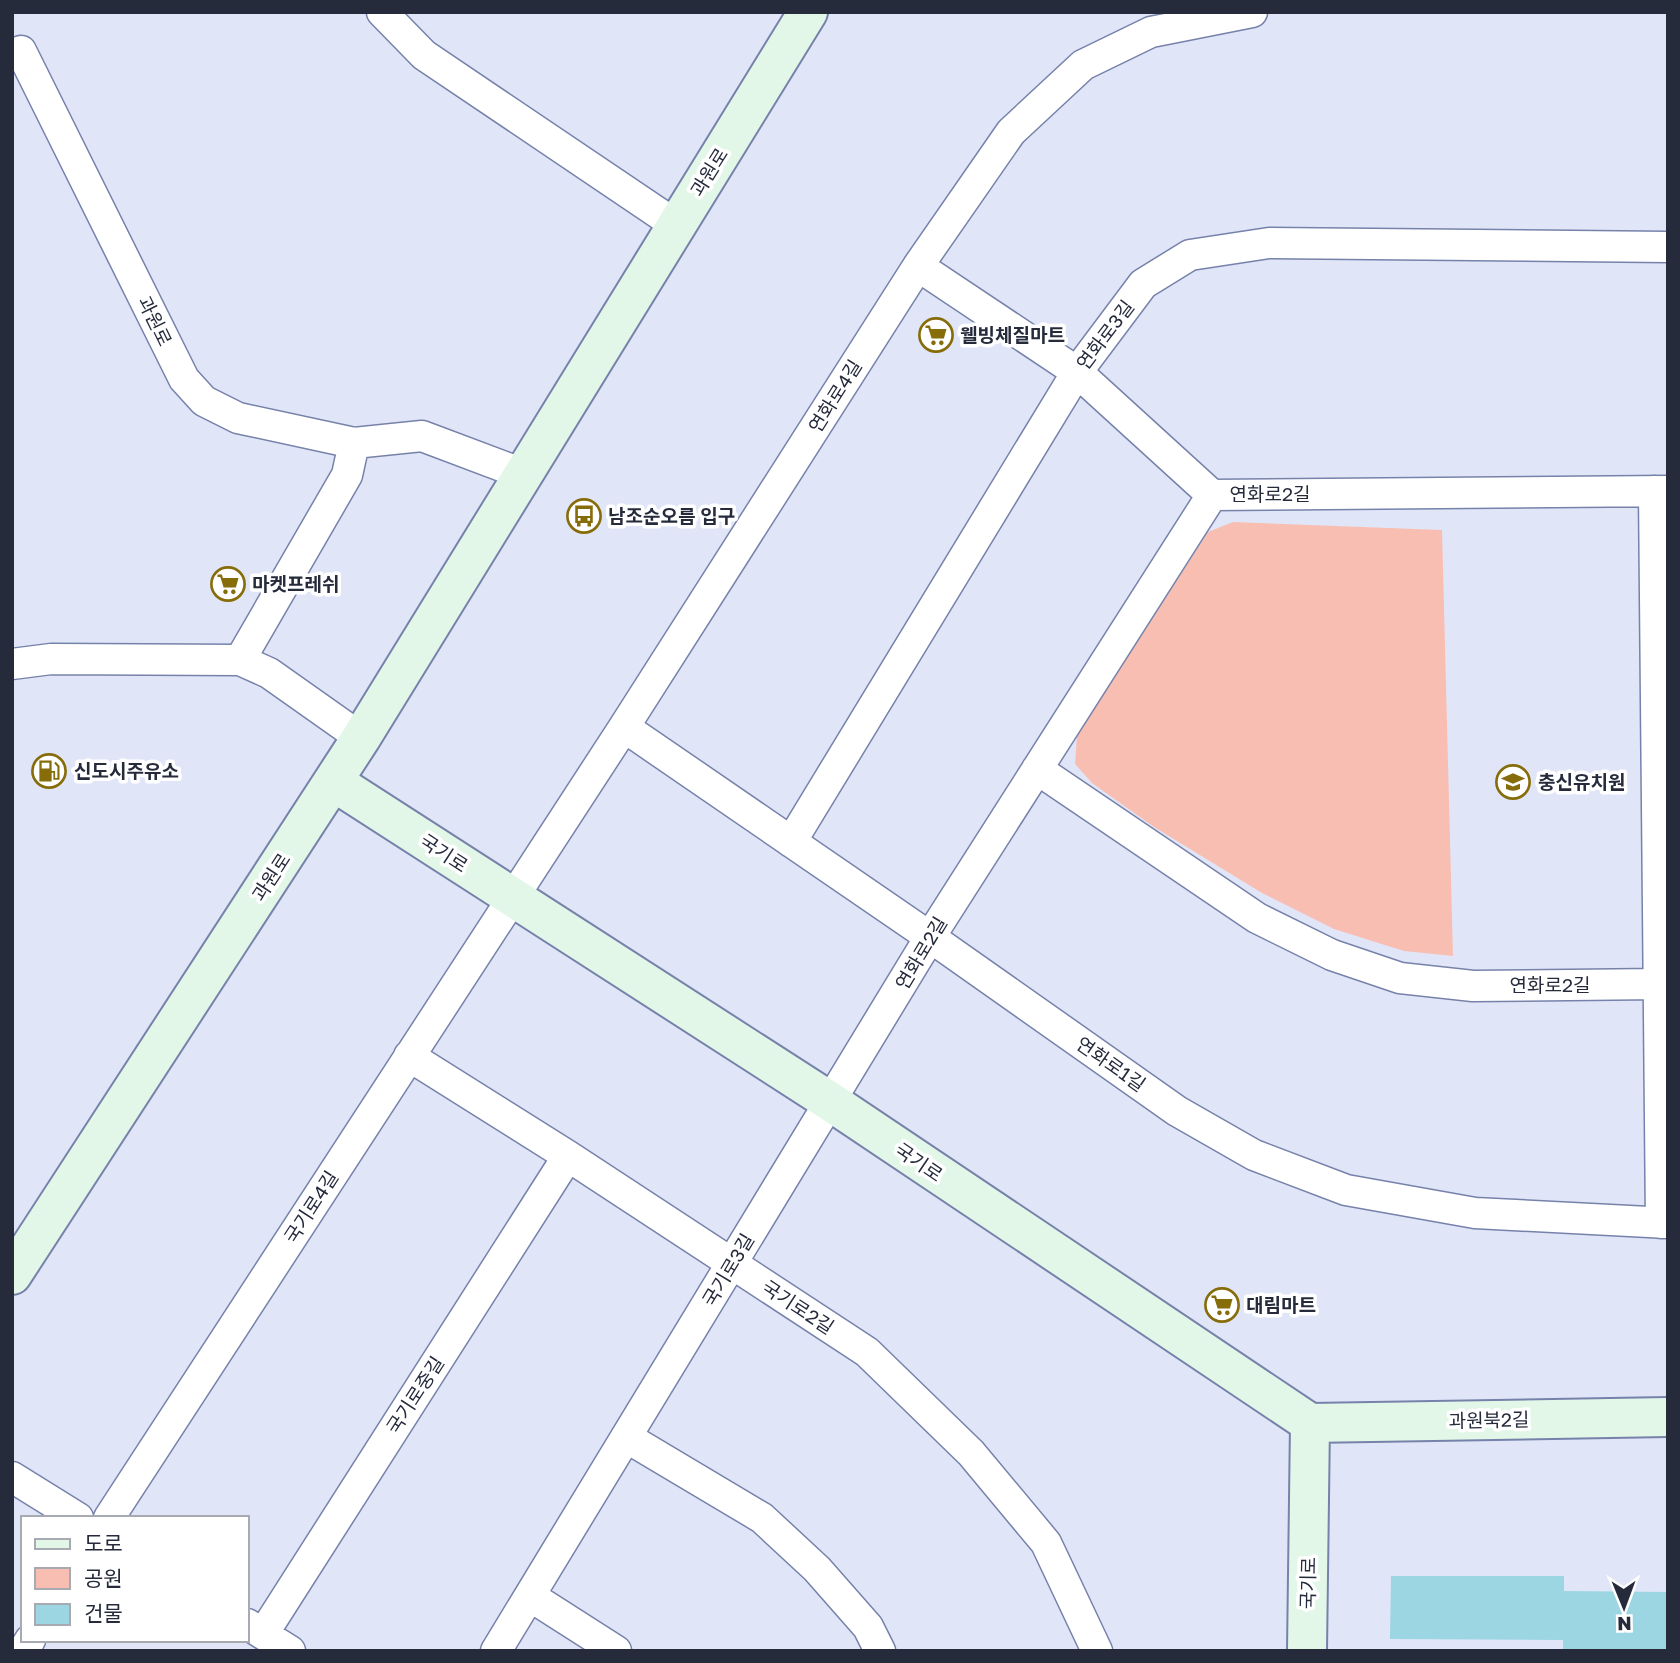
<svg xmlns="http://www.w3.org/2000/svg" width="1680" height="1663" viewBox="0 0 1680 1663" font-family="'Golos Text','Noto Sans KR',sans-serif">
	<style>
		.green { fill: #f9beb2 }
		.building { fill: #9bd6e2 }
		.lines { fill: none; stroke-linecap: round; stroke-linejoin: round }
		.minor-casing { stroke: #7682aa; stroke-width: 33 }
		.secondary-casing { stroke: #7682aa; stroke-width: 42 }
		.minor { stroke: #fff; stroke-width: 30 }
		.secondary { stroke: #e3f7e8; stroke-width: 38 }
		.labels { text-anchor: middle; stroke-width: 7; stroke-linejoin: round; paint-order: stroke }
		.street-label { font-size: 19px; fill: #262b3c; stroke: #fff }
		.poi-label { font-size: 19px; font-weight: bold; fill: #262b3c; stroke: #fff; text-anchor: start }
	</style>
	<rect width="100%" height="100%" fill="#e0e6f8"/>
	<path class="green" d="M1233,522L1442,530L1453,956L1404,951L1334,929L1262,893L1154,827L1092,783L1075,764L1077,736L1208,532Z"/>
	<path class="building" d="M1391,1576H1564V1591L1668,1592V1651H1563V1640L1390,1639Z"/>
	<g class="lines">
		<g class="minor-casing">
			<path id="minor" d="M382,12L424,55L676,225
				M21,51L184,379L204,401L238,418L354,443L422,436L523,474
				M918,266L1077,372L1212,495
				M1654,491L1661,1223
				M1212,495L1668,491
				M240,660L347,475L354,443
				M12,664L51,659L240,660L269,673L361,738
				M624,727L930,937L1177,1111L1254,1155L1346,1190L1475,1213L1668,1223
				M1037,769L1257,918L1332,955L1400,978L1473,986L1659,984
				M791,842L1077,372L1143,284L1190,255L1269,243L1668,247
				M409,1056L568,1156L867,1352L971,1453L1046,1543L1097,1651
				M626,1437L762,1518L817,1569L868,1627L880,1651
				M12,1477L78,1518
				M109,1518L624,727L918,266L1011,132L1083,65L1151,32L1252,12
				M530,1596L616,1651
				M247,1624L290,1651
				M263,1634L568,1156
				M23,1651L30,1640
				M496,1651L930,937L1212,495"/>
		</g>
		<g class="secondary-casing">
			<path id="secondary" d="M334,782L831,1102L1310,1423
				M12,1275L361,738L808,12
				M1310,1423L1668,1417
				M1307,1651L1310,1423"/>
		</g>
		<use href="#minor" class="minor"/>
		<use href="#secondary" class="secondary"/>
	</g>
	<defs>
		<g id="supermarket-ring" transform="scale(1.75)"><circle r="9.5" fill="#fff" stroke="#866d0a" stroke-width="1.5"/><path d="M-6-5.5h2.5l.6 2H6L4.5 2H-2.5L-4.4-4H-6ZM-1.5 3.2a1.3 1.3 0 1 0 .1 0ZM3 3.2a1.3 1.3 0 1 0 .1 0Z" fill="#866d0a"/></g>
		<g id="bus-ring" transform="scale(1.75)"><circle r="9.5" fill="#fff" stroke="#866d0a" stroke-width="1.5"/><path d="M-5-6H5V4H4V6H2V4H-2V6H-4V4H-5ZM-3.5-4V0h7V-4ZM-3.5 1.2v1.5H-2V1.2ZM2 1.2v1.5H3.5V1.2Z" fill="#866d0a"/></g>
		<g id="fuel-ring" transform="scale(1.75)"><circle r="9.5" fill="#fff" stroke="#866d0a" stroke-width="1.5"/><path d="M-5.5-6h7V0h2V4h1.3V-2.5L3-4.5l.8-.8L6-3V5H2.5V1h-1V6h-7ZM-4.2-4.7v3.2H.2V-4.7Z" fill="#866d0a"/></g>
		<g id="school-ring" transform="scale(1.75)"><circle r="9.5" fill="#fff" stroke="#866d0a" stroke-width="1.5"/><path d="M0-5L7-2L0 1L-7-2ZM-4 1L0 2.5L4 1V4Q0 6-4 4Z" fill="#866d0a"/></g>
	</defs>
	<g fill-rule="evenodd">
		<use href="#supermarket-ring" x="936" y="335"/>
		<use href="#bus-ring" x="584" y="516"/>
		<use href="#supermarket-ring" x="228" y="584"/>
		<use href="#fuel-ring" x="49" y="771"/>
		<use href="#school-ring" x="1513" y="782"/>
		<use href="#supermarket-ring" x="1222" y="1305"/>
	</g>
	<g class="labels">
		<g class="street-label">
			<text transform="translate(709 172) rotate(-58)" y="7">과원로</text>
			<text transform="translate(155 321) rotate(64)" y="7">과원로</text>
			<text transform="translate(1105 335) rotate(-53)" y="7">연화로3길</text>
			<text transform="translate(835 396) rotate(-58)" y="7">연화로4길</text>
			<text x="1270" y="501">연화로2길</text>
			<text transform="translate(444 853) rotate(33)" y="7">국기로</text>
			<text transform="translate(271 877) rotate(-57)" y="7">과원로</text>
			<text transform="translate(921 953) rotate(-59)" y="7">연화로2길</text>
			<text x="1550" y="992">연화로2길</text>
			<text transform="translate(1111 1064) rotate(35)" y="7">연화로1길</text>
			<text transform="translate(919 1162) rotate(34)" y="7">국기로</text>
			<text transform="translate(311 1207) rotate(-57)" y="7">국기로4길</text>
			<text transform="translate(728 1270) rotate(-59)" y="7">국기로3길</text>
			<text transform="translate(798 1307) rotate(33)" y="7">국기로2길</text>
			<text transform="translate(415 1395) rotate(-57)" y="7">국기로중길</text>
			<text transform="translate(1489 1420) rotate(-1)" y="7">과원북2길</text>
			<text transform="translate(1308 1583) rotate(-89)" y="7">국기로</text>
		</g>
		<g class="poi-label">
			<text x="960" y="342">웰빙체질마트</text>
			<text x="608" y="523">남조순오름 입구</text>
			<text x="252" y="591">마켓프레쉬</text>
			<text x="74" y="778">신도시주유소</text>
			<text x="1538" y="789">충신유치원</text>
			<text x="1246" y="1312">대림마트</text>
		</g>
	</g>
	<rect width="1680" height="1663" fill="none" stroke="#262b3c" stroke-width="28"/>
	<rect x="21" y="1516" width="228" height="126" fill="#ffffff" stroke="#a8aab1" stroke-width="2"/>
	<rect x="35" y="1539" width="35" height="10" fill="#e3f7e8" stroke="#a8aab1" stroke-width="2"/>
	<text x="84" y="1551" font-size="21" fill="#262b3c">도로</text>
	<rect x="35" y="1568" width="35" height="21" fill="#f9beb2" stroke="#a8aab1" stroke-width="2"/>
	<text x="84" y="1586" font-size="21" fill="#262b3c">공원</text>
	<rect x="35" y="1604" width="35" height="21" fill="#9bd6e2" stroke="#a8aab1" stroke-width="2"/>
	<text x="84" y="1621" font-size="21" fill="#262b3c">건물</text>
	<g transform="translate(1624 1607) rotate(179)" stroke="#ffffff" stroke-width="5" paint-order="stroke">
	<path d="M0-5L12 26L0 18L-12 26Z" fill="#262b3c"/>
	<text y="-10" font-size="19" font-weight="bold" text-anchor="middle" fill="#262b3c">N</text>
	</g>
</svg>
